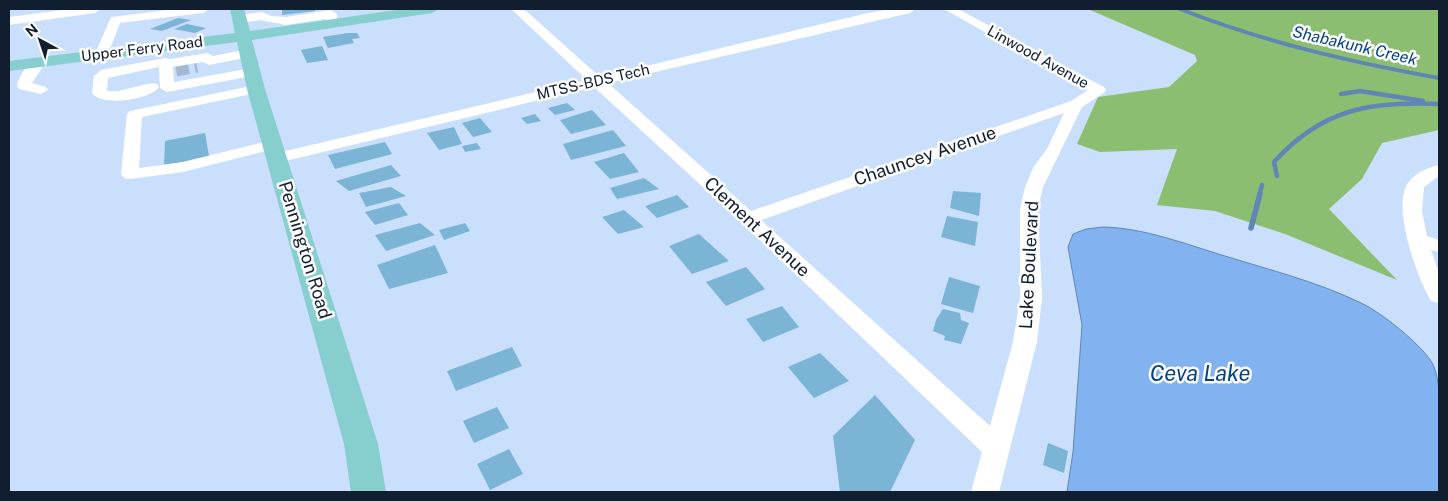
<svg xmlns="http://www.w3.org/2000/svg" width="1448" height="501" viewBox="0 0 1448 501" font-family="'Public Sans',sans-serif">
	<style>
		.green { fill: #8cbe72 }
		.water { fill: #82b2f0; stroke: #6086b6 }
		.lines { fill: none; stroke-linecap: round; stroke-linejoin: round }
		.stream-far2 { stroke: #6086b6; stroke-width: 4 }
		.stream-far1 { stroke: #6086b6; stroke-width: 4.5 }
		.stream { stroke: #6086b6; stroke-width: 5.5 }
		.building { fill: #7cb4d6 }
		.minor-tunnel { stroke: #a4b8d2; stroke-width: 13; stroke-dasharray: 13 6; stroke-linecap: butt }
		.minor { fill: #fff; fill-rule: evenodd }
		.major { fill: #87cece; fill-rule: evenodd }
		.labels { text-anchor: middle; stroke-width: 5; stroke-linejoin: round; paint-order: stroke }
		.far-street-label { font-size: 15px; fill: #111e30; stroke: #fdfdfd }
		.far-water-label { font-size: 16px; font-style: italic; fill: #024286; stroke: #fdfdfd }
		.street-label { font-size: 18px; fill: #111e30; stroke: #fdfdfd }
		.near-water-label { font-size: 22px; font-style: italic; fill: #024286; stroke: #fdfdfd }
	</style>
	<rect width="100%" height="100%" fill="#c9dffb"/>
	<path class="green" d="M1092,9H1439V130L1382,143L1362,179L1329,209L1397,280L1285,234L1215,211L1157,205L1177,149L1100,152L1077,144L1098,97L1169,87L1197,61L1195,55L1090,10Z"/>
	<path class="water" d="M1103,227C1145,228 1185,244 1225,256C1270,270 1318,282 1361,303C1381,312 1419,343 1431,361C1446,383 1439,463 1439,492H1067L1073,452L1082,325L1068,247L1073,234L1086,229Z"/>
	<g class="lines">
		<path class="stream-far2" d="M1180,9C1264,42 1350,62 1439,78"/>
		<path class="stream-far1" d="M1341,94L1360,91L1423,101
			M1277,176L1274,162C1322,109 1370,101 1439,104
			M1259,196L1262,185"/>
		<path class="stream" d="M1251,228L1260,194"/>
	</g>
	<path class="building" d="M282,9H315V11L282,15Z
		M178,18L191,20L162,31L150,29Z
		M187,24L206,28L195,33L174,29Z
		M348,33H357L360,38L352,39L354,43L328,48L323,37Z
		M322,46L328,60L307,63L301,50Z
		M567,103L575,110L555,115L548,108Z
		M592,110L606,125L571,134L560,120Z
		M535,114L541,121L527,124L521,118Z
		M480,118L492,132L473,137L462,123Z
		M454,127L462,144L439,150L427,133Z
		M613,130L626,146L571,160L563,144Z
		M205,133L209,156L164,166L165,141Z
		M385,142L392,154L335,169L328,155Z
		M477,143L481,149L465,152L462,146Z
		M624,153L639,172L610,179L594,162Z
		M391,165L401,176L349,191L336,181Z
		M644,178L659,189L617,199L610,188Z
		M391,187L406,196L366,207L359,193Z
		M953,191L981,193L979,216L950,208Z
		M677,195L689,207L657,218L645,206Z
		M399,203L408,215L375,225L365,212Z
		M624,210L644,227L618,234L602,217Z
		M947,216L978,222L975,246L941,237Z
		M420,223L435,235L386,251L375,235Z
		M465,223L470,231L444,240L439,230Z
		M699,234L729,261L692,274L669,246Z
		M435,245L448,273L389,289L377,265Z
		M746,267L765,289L726,306L706,282Z
		M949,277L980,286L973,313L941,304Z
		M782,306L799,327L763,342L746,319Z
		M943,309L960,313L961,320L969,323L961,344L944,340L945,336L933,331L936,320Z
		M512,347L522,366L456,391L447,371Z
		M820,353L849,381L814,398L788,367Z
		M875,395L915,440L890,492H840L833,436Z
		M497,407L509,428L474,443L463,421Z
		M1048,443L1068,451L1064,473L1043,465Z
		M509,449L523,474L490,490L477,464Z"/>
	<g class="lines">
		<path class="minor-tunnel" d="M176,70L197,66"/>
		<path class="minor" d="M71,9H101L95,13L9,25V17Z
			M176,9H209L203,13L120,23L107,57L102,58L95,54L111,17Z
			M511,9H524L600,77L868,13L892,9H916L910,13L608,83L751,211L1071,101L1088,90L944,9H958L1104,87L1106,90L1104,93L1082,107L1043,187L1038,209L1042,298L1037,342L999,492H971L982,452L741,222L594,87L277,163L271,162L269,158L271,154L277,153L587,80ZM1064,113L1047,149L1034,166L1025,187L1020,209V298L1013,342L990,426L761,220Z
			M331,10L337,14V23L331,27L327,26L325,19L286,25L260,20L240,23L234,19L240,15L262,12L272,16L286,17Z
			M249,49L256,53L254,56L209,65L203,62L173,67L174,82L252,68L257,69L259,72L257,75L167,92L160,88L159,67L108,78L107,91C125,93 146,81 157,84L159,87C150,100 102,107 92,93L94,76L101,70L165,58L170,59L207,53L213,56Z
			M39,58L46,62L32,83L46,87L48,90L41,94L19,89L17,86C19,76 29,60 39,58Z
			M256,85L261,86L263,89L261,92L142,117L139,168L183,162L272,140L278,142L280,145L278,148L183,172L130,179L124,178L121,174L127,114L130,111Z
			M1439,165V176L1424,187L1422,211L1427,236L1439,240V252L1431,250L1439,273V303L1431,301C1417,278 1395,214 1405,189C1410,175 1426,168 1439,165Z"/>
		<path class="major" d="M230,9H244L250,31L403,9H439L432,13L252,40L265,89L378,444L386,492H351L344,444L247,89L237,42L9,71V61L235,33Z"/>
	</g>
	<g class="labels">
		<g class="far-street-label">
			<text transform="translate(142 49) rotate(-7)" y="5">Upper Ferry Road</text>
			<text transform="translate(1038 57) rotate(29)" y="5">Linwood Avenue</text>
			<text transform="translate(593 82) rotate(-13)" y="5">MTSS-BDS Tech</text>
		</g>
		<g class="far-water-label">
			<text transform="translate(1355 45) rotate(13)" y="6">Shabakunk Creek</text>
		</g>
		<g class="street-label">
			<text transform="translate(925 156) rotate(-19)" y="6">Chauncey Avenue</text>
			<text transform="translate(757 227) rotate(43)" y="6">Clement Avenue</text>
			<text transform="translate(305 250) rotate(73)" y="6">Pennington Road</text>
			<text transform="translate(1029 265) rotate(-87)" y="6">Lake Boulevard</text>
		</g>
		<g class="near-water-label">
			<text x="1200" y="381">Ceva Lake</text>
		</g>
	</g>
	<rect width="1448" height="501" fill="none" stroke="#111e30" stroke-width="20"/>
	<g transform="translate(40 40) rotate(320)" stroke="#fdfdfd" stroke-width="4" paint-order="stroke">
	<path d="M0-4L9 19L0 12L-9 19Z" fill="#111e30"/>
	<text y="-8" font-size="14" font-weight="bold" text-anchor="middle" fill="#111e30">N</text>
	</g>
</svg>
